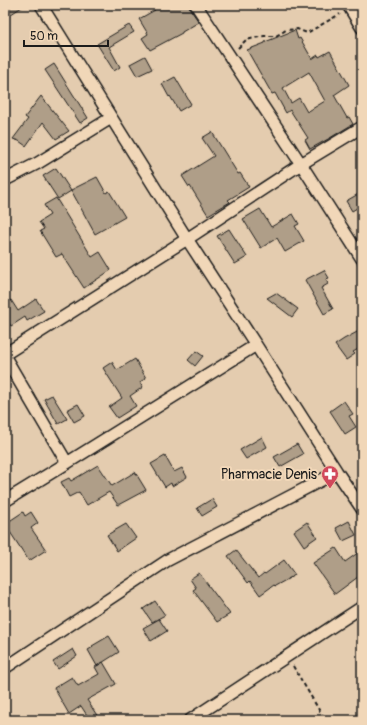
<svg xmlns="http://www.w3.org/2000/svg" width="367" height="725" viewBox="0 0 367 725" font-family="Pangolin,sans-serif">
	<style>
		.building { fill: #af9e88; stroke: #1c1c1c; fill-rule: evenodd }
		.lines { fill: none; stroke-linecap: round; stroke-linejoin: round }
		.street-casing { stroke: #1c1c1c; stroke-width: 14 }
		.path { stroke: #1c1c1c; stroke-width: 2; stroke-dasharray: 4 3; stroke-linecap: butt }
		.street { stroke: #f1d7b8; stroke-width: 11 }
		.labels { text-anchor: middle; stroke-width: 4; stroke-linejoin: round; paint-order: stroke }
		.poi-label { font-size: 14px; fill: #1c1c1c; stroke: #f1d7b8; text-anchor: end }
	</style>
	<rect width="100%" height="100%" fill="#e4ccaf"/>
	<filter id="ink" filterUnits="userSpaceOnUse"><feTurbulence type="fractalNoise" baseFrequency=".025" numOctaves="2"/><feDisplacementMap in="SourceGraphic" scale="8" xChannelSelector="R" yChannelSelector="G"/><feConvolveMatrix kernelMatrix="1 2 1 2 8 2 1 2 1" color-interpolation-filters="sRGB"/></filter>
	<g filter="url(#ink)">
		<path class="building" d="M5,5H25L5,18Z
			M152,5H189L190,9L199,22L182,32V33L150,50L142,38L148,34L139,19L155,10Z
			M129,25L134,32L109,47L120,67L114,71L97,44Z
			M295,30L298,39L300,38L312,59L318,55L319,57L330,51L349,85L334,95L347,118L349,117L353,124L330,138L310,149L305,140L308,138L290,110L286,113L275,93L272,94L247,50L265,43V42ZM309,72L325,101L307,112L299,98L291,103L283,88Z
			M145,56L152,69L137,76L130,64Z
			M54,64L88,118L80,123L45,70Z
			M175,77L191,104L179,111L170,96L169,97L162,84Z
			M41,96L69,131L56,139L43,122L26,146L19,141L13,139L28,119L25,117Z
			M212,132L238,174L240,173L249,187L228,200L230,202L208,215L190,186L189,187L182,176L214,156L202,138Z
			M56,168L71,191L58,199L43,176Z
			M97,177L106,193L109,191L125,217L95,234L71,190Z
			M362,192V205L352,211L346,201Z
			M56,198L92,257L100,252L111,270L84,288L62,254L56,257L40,231L44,229L39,222L50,215L44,205Z
			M260,209L271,227L293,214L299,224L295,226L304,241L285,252L277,238L261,248L243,219Z
			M229,229L247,257L235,264L217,236Z
			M324,270L329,278L326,279L328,284L321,288L333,309L324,314L305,280Z
			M276,293L298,309L292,317L267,298Z
			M36,299L44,311L27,321L25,317L11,326L5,317V304L11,300L18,311Z
			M359,331L362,337V347L353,352L355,354L346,360L335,345L344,339Z
			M196,351L203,356L195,366L188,360Z
			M135,359L146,378L140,382L143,387L130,396L136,406L117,418L109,407L122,398L103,368L112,362L117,370Z
			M52,395L67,419L58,424L44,399Z
			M344,401L353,414L349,416L356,427L345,434L330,411Z
			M78,404L85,416L74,422L67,410Z
			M262,437L267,447L246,459L240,450Z
			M297,444L303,454L280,467L274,457Z
			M165,456L174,472L182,468L187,477L172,486L171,483L165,487L151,464Z
			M98,465L112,486L135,472L146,490L118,505L109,492L87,505L79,492L69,497L61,482L69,478L71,481Z
			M212,499L217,507L202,516L197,508Z
			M23,512L25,516L31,512L38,523L31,528L46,550L29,561L10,532L9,533L5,527V524Z
			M349,521L356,535L343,541L336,528Z
			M307,522L317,537L304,546L294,531Z
			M126,524L136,538L117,551L107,535Z
			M336,548L345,562L362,550V574L335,594L313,563Z
			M236,550L258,578L264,573L265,574L284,560L295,575L275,586L274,585L260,595L250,581L248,583L228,556Z
			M199,573L230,614L217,622L193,590L196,588L190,579Z
			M155,601L165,615L152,622L143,609Z
			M159,619L167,631L151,641L143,628Z
			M109,636L119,652L97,666L88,650L93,647L92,646Z
			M73,649L77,656L58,669L53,662Z
			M103,662L116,684L87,700L100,720H90L81,706L69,714L54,688L72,677L78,686L99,674L95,667Z"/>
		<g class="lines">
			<g class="street-casing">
				<path id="street" d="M41,5L187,239L256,345L337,472L362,509
					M196,5L301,164L362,259
					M348,5L362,28
					M5,180L38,163L111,118
					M5,354L187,239L301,164L362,127
					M5,357L67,463
					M5,501L67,463L256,345
					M5,668L168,560L337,472
					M190,720L362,607"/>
			</g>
			<path class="path" d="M238,48L246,40L264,36H276L286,30L297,29L307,33L340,14
				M293,666L325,720"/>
			<use href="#street" class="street"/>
		</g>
	</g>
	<defs>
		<g id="pharmacy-pin" transform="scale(0.9)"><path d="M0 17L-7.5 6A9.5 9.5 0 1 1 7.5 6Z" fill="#d1495b" stroke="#f1d7b8"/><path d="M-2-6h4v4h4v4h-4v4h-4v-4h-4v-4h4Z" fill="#fff"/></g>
	</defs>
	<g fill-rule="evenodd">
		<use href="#pharmacy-pin" x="330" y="474"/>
	</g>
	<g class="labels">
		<g class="poi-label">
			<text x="317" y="479">Pharmacie Denis</text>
		</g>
	</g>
	<rect width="367" height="725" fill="none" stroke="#f1d7b8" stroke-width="20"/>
	<rect x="10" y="10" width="347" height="705" fill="none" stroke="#1c1c1c" stroke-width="1.5" filter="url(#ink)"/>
	<path d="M24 40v6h84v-6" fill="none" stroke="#1c1c1c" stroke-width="2"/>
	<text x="30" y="40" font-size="12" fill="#1c1c1c" stroke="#f1d7b8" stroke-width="3" paint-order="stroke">50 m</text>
</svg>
